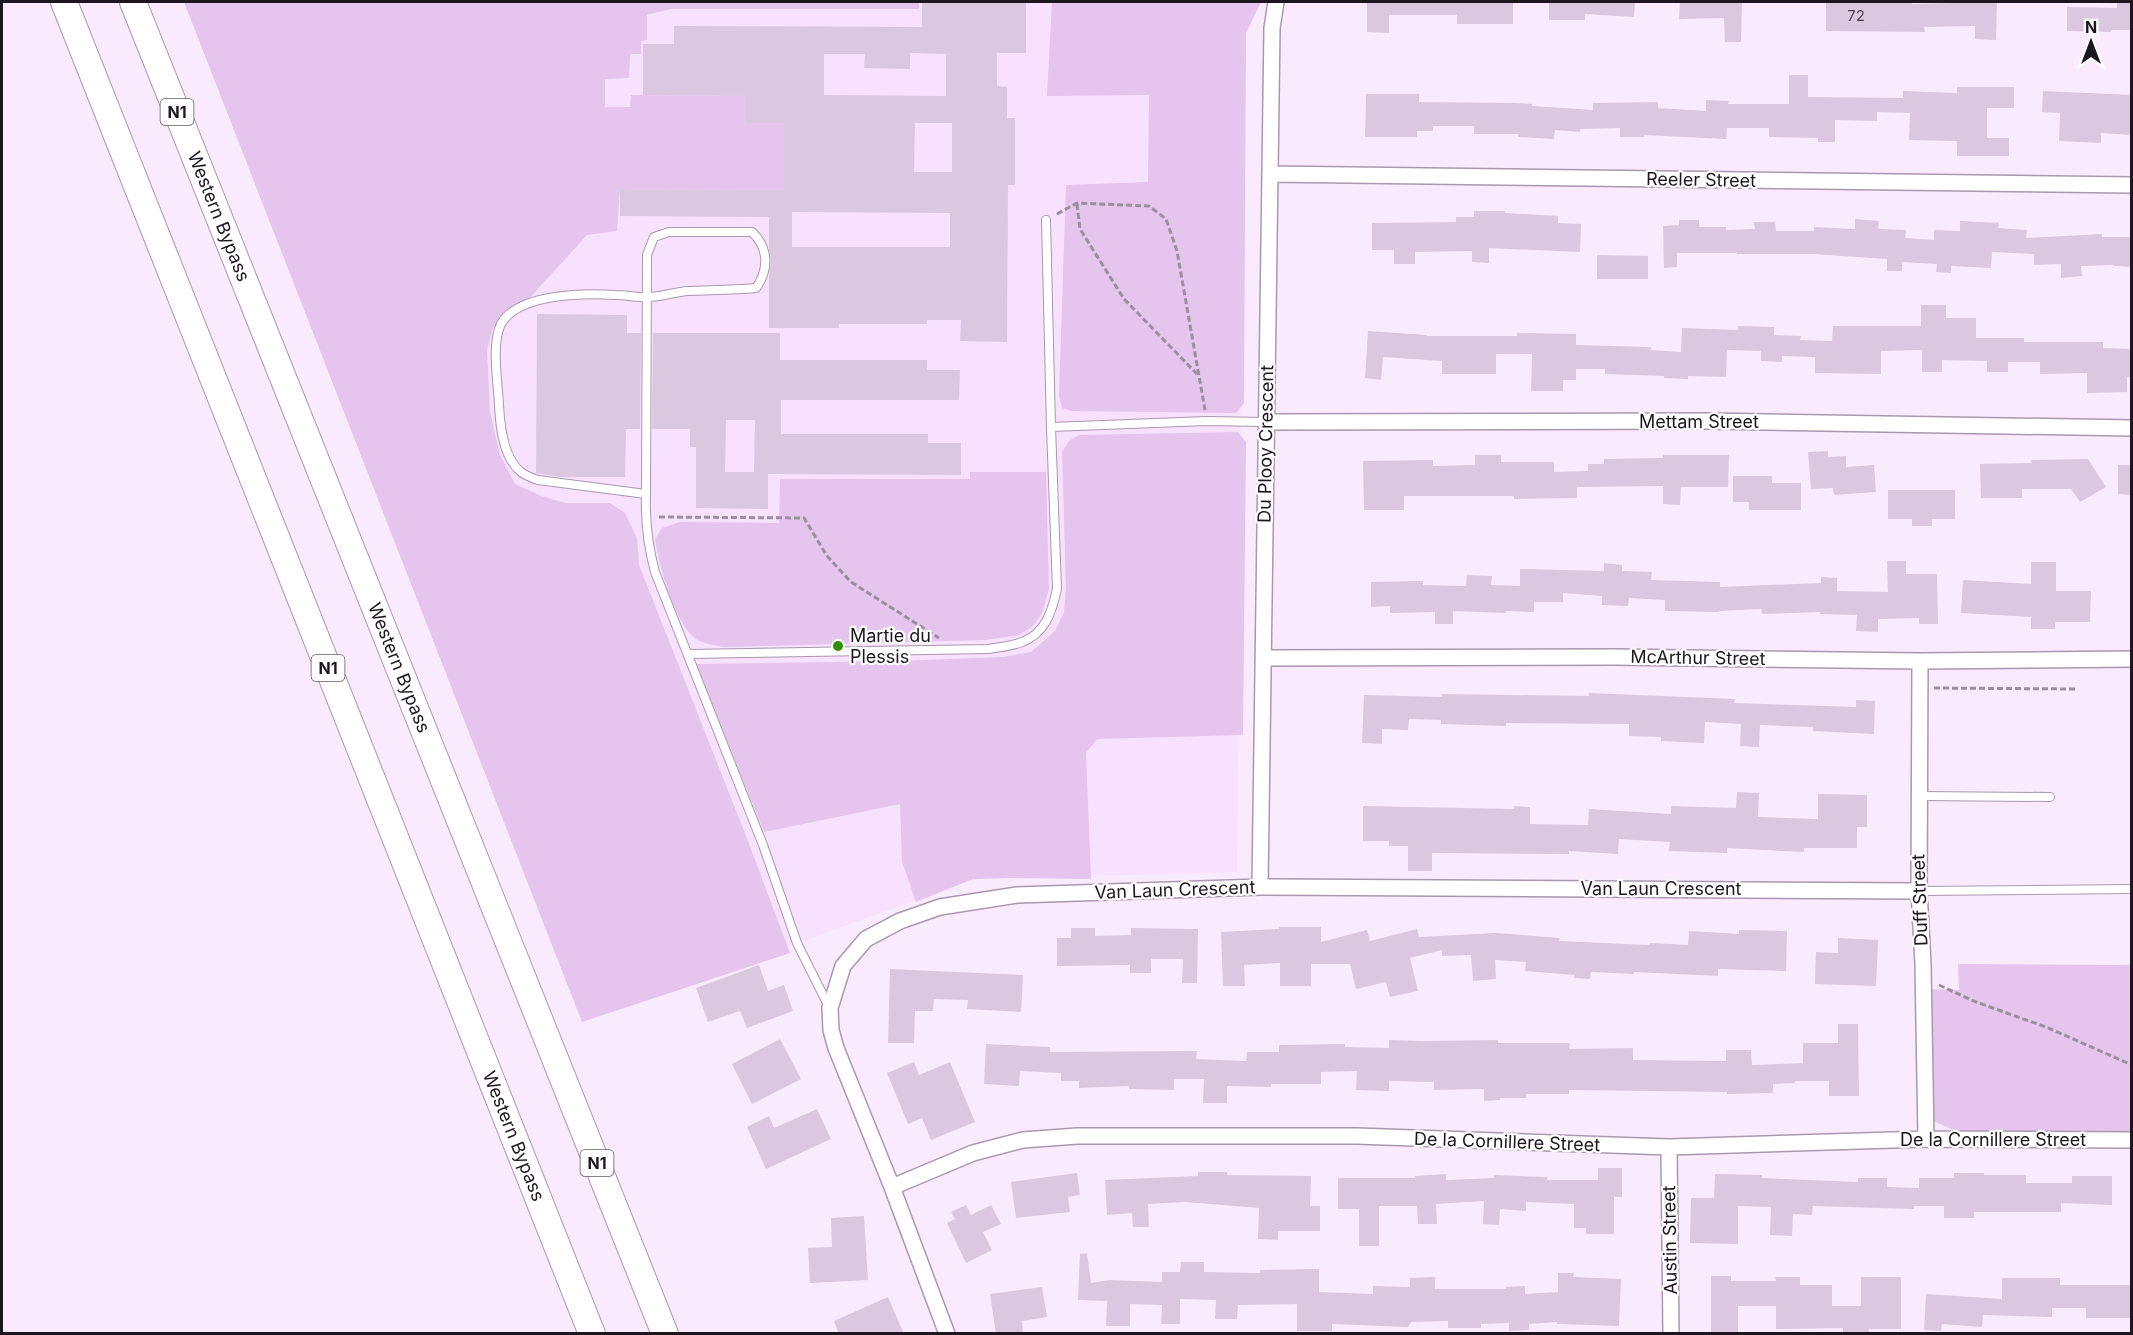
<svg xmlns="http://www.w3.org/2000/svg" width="2133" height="1335" viewBox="0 0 2133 1335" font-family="Inter,sans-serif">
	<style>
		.built { fill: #f8e0ff }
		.green { fill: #e5c4ee }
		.building { fill: #dbc8e0; fill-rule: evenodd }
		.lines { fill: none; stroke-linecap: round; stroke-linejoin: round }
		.service-casing { stroke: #aa98af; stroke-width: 10 }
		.minor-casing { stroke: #aa98af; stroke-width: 18 }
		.motorway-casing { stroke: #aa98af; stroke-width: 28 }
		.path { stroke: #9b8f9e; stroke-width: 3; stroke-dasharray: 6 3; stroke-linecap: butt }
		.service { stroke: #fff; stroke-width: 8 }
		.minor { stroke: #fff; stroke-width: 15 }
		.motorway { stroke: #fff; stroke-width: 26 }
		.poi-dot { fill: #308d00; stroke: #fefefe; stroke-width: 2 }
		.labels { text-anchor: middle; stroke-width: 4.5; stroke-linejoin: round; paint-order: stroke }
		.number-label { font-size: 15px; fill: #4c424f }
		.shield { fill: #fefefe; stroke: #605c62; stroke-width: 1.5 }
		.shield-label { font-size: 16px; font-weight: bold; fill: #1d161f }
		.street-label { font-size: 18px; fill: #1d161f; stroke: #fefefe }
		.poi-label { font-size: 18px; fill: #1d161f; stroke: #fefefe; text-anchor: start }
	</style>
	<rect width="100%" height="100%" fill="#faeafe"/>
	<path class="built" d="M184,2H1246L1237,872L973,879L582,1022Z"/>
	<path class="green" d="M184,2H919V9H671L647,15V40L641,41V54H630L629,78L605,79V107H630L631,95L746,96V123H784V190L620,189L617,231L587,235L526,302L506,310L493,328L487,350L490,412L500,455L515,484L541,496L566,503H610L625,513L637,538L639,565L746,836L790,953L582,1022Z
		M1052,2H1261L1246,33L1244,403L1236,413L1072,411L1062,408L1059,396L1066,185L1148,182L1149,95L1047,96Z
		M1238,432L1246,442L1243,735L1097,739L1086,753L1091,879L1008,878L973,879L916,902L902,861L900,804L764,832L696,664L899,661L1003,657L1031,652L1055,631L1064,612L1066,588L1062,452L1069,441L1079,435Z
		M970,472H1046L1049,589L1042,613L1033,626L1019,635L985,640L723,647C715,645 703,644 696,639C674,623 659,565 655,539L662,528L680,522L779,523L780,479H970Z
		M1958,964L2131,965V1133L1956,1131L1933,1121L1927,989L1959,990Z"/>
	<path class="building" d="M922,2H1026V53H997V86L1007,87V118H1015V185H1008L1007,342L960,341L961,320H927V324H839V328H769V276L771,260L769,248V217L620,216V189L784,190V123H746V96L643,95V44H674V26L922,27ZM910,53L946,54V96L824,95V54H865L864,68L910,69ZM915,123H952V172H914ZM792,212L950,213V247H792Z
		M1367,2H1513V24H1457V15H1389V33L1367,32Z
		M1549,2H1635L1634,17L1585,14V20H1549Z
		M1680,2H1742L1741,42H1725L1724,18L1679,19Z
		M1826,2H1912V4L1997,2L1996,40L1975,39V26L1924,27L1925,32L1826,31Z
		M2117,2H2131V30H2111V32L2067,31V7L2117,8Z
		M1789,75H1808V97L1903,98V91L1957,93V87H2014V108H1987V138H2009V156H1957V141L1909,140L1910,113L1877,112V121L1835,120V142H1818V138L1769,137V128H1727L1726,139L1644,135V137H1620V128L1580,129V132L1555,130L1554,139L1518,137V134H1474V126H1433V131H1417V137H1365L1366,94H1419V102L1516,103L1532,104V106L1593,110V103L1658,102V108L1706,111V100L1729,101L1728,104H1789Z
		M2043,91L2132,95L2130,135L2101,133V143L2059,141L2060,113L2042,112Z
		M1474,211H1505V213L1558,216V223L1581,224L1580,252L1489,248V263L1472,262V251L1415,252V264H1394V250H1372V223L1456,222V217H1474Z
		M1855,219L1879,221L1878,229L1906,230L1905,238L1934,240V230L1960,231V221L1999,223L1998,228L2027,230L2026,238L2102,234V237H2132V267L2114,266V265L2081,266L2082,276L2061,278V264L2034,265V254L1992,252L1991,268L1951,266V273L1936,272L1937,264L1902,262V271H1887V259L1813,254H1737V253H1677V267L1664,268L1663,226L1679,225V220H1699V227H1726V230L1755,229L1754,222H1775L1776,231H1814V227L1855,229Z
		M1597,255L1648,256V279H1597Z
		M1921,305H1946V318H1976V338H2024V342H2103V348L2132,349V377H2127V392L2087,393V373L2040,374V362H2008V372H1987V361L1942,360V372H1922V350L1881,351V374L1815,373V357L1782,356V362L1761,361V351L1727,350L1726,377L1688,376V379L1664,378V376L1605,374V369H1576V380H1563V391H1531L1532,354H1496V374H1442V361L1383,357L1381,380L1365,378L1368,331L1427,335V336H1517V333L1576,334V345L1651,347V350L1681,352L1682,328L1738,330V326L1774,327V335L1801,336L1800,340L1832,341L1833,326H1921Z
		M537,314L627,315V333H641L640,429H626L625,477H560L536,473Z
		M653,333H780V360H927V370H960L959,400H781V434H928V443H961V475L768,474V509L696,508V447H690V429H652ZM726,420H755L754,472H725Z
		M1828,451V457L1846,456V467L1874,465L1876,492L1834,495L1833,488L1811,489L1808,452Z
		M1475,455H1501V462H1554V472L1588,471V464H1604V459L1663,458V455H1729L1728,487H1681L1680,505L1663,504V486L1577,487V498L1514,499V496H1404V510H1364L1363,461L1433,460V466L1475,465Z
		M2088,459L2106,487L2080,502L2071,489H2022V498H1981L1980,464L2032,463L2031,460Z
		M2118,465H2132V495L2118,494Z
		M1733,476H1772V483H1801V510H1749V502H1733Z
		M1888,490H1955V519H1932V526H1912V519H1888Z
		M1887,561H1906V574H1937L1938,624H1919V618L1878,619V632L1856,631L1857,615L1820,614V612L1762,614L1761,609L1719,611V612L1665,611V600L1629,598L1628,606L1602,605V596L1563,593V602H1534V612L1506,611V613L1453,611V624H1435V612L1390,613V606L1371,607V582L1423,581V585L1466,586L1467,575L1492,576L1491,585L1520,586V569L1604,571V563L1622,565V571L1652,572L1651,580L1720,582V587L1821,583V577L1837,578V591L1888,592Z
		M2031,562H2056V591H2091L2090,622H2055V629H2031V617L1961,613L1963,580L2031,584Z
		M1589,693L1735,699L1734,703L1856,707V700L1875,701L1874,734L1813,731V727L1760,725L1759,747L1740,746L1741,724L1705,722L1704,743L1661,741V737L1629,736V724L1506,723V726L1441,724V720L1409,719L1408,730L1382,729V744L1362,743L1364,695L1442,697V694L1589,696Z
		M1737,792L1759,793L1758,817L1818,819V794L1867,795V827H1857V848H1804V852L1727,848V853L1669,851L1670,842L1619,839L1618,854L1569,851V854L1432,853V871H1408V846H1389V841H1363V806L1514,809V806L1530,807V824L1588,825L1589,809L1671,814V806L1736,808Z
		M1279,927H1321V942L1367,930L1370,941L1417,929L1419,937L1496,933L1560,938L1559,941L1649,945L1650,943L1688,945L1689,931L1739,934V930L1787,931L1786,971L1718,969V976L1634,972V974L1591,972L1590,979L1574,978L1575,975L1525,971L1526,962L1495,960L1496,979L1473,981L1471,955L1442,956V950L1410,958L1418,991L1390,997L1386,982L1356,989L1350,964H1311V986H1280V963L1244,965L1245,986H1223L1221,932L1279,929Z
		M1071,928H1095V936L1131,935V928L1198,929L1197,983H1182L1183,959H1151V973H1130V965L1057,966V938H1071Z
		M1838,938L1878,940L1876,986L1815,984L1816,952L1838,953Z
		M759,965L768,991L784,985L793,1011L747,1028L740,1011L708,1022L696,988Z
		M890,969L1023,975L1021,1012L967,1009L968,1000L934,999L933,1011H915L914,1043H888Z
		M1838,1024H1858L1859,1096H1829V1081H1795V1083L1773,1084V1093L1727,1094V1092L1569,1090V1094H1526V1098H1500V1100L1484,1101V1089L1434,1090V1082L1389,1081V1091L1356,1090L1357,1071L1321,1072V1084H1271V1087L1227,1086V1103H1203L1204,1079H1174V1090L1129,1089V1086L1079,1088V1081H1061V1073L1020,1071L1019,1086L984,1084L986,1044L1050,1047V1052L1197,1051L1196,1059L1246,1061L1247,1052H1279V1045L1345,1044V1047L1389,1048V1040L1424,1041L1498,1040V1043H1570L1569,1049L1633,1048V1060L1726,1061V1050H1751L1752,1065L1803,1063V1043H1838Z
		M780,1039L801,1079L752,1104L732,1064Z
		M914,1062L919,1075L950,1062L975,1122L931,1140L922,1118L908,1124L887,1073Z
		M817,1109L831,1139L766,1169L747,1127L769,1116L774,1128Z
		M1598,1168H1622V1197H1614V1234H1586V1228H1574V1204L1526,1202V1211L1500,1209L1499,1225L1483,1224L1484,1201L1436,1204L1437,1224H1418L1417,1206H1379V1246H1359V1209H1338V1178H1415V1176L1446,1174V1180L1494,1178V1175L1547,1177V1180H1598Z
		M1198,1172H1227V1175L1311,1176L1310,1206H1320V1231H1278V1240L1258,1239L1259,1208L1186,1202L1148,1204L1149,1227H1133L1132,1213L1107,1215L1105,1180L1198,1176Z
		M1077,1173L1080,1195L1068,1197L1070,1212L1016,1218L1011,1182Z
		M1954,1173H1984V1175H2026V1183H2072V1176H2112V1205L2061,1203V1212H1974V1218H1944V1206H1914V1209L1813,1206L1812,1215L1793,1214L1792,1236L1770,1235L1771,1207L1738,1206V1244L1690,1243L1691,1198H1714L1715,1174L1762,1175V1178L1858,1182V1178H1887V1187L1919,1188V1178H1954Z
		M966,1205L971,1215L991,1205L1001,1224L983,1232L992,1250L966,1263L947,1223L955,1219L951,1212Z
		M864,1216L868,1280L810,1283L808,1248L832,1247L831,1218Z
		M1087,1253L1091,1283L1110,1280L1162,1282V1272H1180L1181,1262H1204V1272L1260,1273V1270L1319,1269V1292L1373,1294V1286L1410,1287V1278L1435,1277V1289H1506V1287L1525,1286V1294L1558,1292V1273H1574L1573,1277L1621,1279L1619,1326L1557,1324V1322L1529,1324V1330L1509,1331V1323L1481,1324V1328H1448V1321L1411,1322L1408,1327L1332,1324V1331H1297V1304L1238,1305L1237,1319H1215L1216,1300L1180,1299V1324H1161L1162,1305L1130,1304V1326H1106L1107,1301L1078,1300L1080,1254Z
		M1711,1276H1731V1281H1776L1775,1277H1800V1285H1832V1306H1861V1277H1901V1329H1869V1334H1843V1328L1776,1329V1306H1738V1334H1711Z
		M2002,1278H2060V1285H2131V1318H2086V1308H2052V1317L1983,1315L1982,1327L1942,1324L1941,1331L1924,1330L1926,1294L2002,1299Z
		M1042,1287L1047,1317L1022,1321L1023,1334H996L990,1294Z
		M888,1297L904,1334H839L834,1321Z"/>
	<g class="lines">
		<g class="service-casing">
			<path id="service" d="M1046,220L1051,427L1207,421L1266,422
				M646,494L538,480C532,478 526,476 521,472C503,458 500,426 499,405C498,382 491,344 501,324C518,293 586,293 616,295C626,295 637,298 648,297C661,297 675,292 688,291C711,290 733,290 756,288C769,270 769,248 752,232H669L654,237L647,255L646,494C645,521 648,546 655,572L763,845L797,943L829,1007
				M689,654L989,649C1000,647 1013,646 1022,642C1046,633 1052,611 1057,589L1051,427
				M1919,796L2050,797
				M1919,891L2132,889"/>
		</g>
		<g class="minor-casing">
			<path id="minor" d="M1270,174L2132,185
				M1266,422L1709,421L2132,428
				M1264,658L1614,657L1920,661L2132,659
				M1920,661L1919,891L1923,964L1926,1139
				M1260,887L1272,28L1276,2
				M1669,1147L1671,1334
				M892,1187L973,1153L1023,1140L1077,1136H1357L1669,1147L1926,1139L2132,1140
				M947,1334L892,1187L836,1048L831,1030L830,1008L843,966L866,939L900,921L940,907L1017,895L1260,887L1919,891"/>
		</g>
		<g class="motorway-casing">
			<g id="motorway">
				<path id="s1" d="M64,2L592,1334"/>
				<path id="s2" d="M133,2L665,1334"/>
			</g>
		</g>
		<path class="path" d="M1077,204L1080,229L1124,299L1197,374
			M1057,214L1077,203L1149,206L1166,219L1177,251L1205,410
			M659,517L804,518L827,556L851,582L939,638
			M1934,688L2076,689
			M1939,985L1976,1002L2046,1027L2132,1065"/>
		<use href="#service" class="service"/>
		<use href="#minor" class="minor"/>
		<use href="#motorway" class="motorway"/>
	</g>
	<circle class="poi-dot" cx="838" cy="646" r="6"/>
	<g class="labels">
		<g class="number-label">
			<text x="1856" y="21">72</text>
		</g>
		<g class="shield">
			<rect x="160.5" y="99" width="33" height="26" rx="4.5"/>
			<rect x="311.5" y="655" width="33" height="26" rx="4.5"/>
			<rect x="580.5" y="1150" width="33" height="26" rx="4.5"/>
		</g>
		<g class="shield-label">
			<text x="177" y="118">N1</text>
			<text x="328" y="674">N1</text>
			<text x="597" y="1169">N1</text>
		</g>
		<g class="street-label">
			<text transform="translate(1701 180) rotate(1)" y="6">Reeler Street</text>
			<text dy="6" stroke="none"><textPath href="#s2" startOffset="231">Western Bypass</textPath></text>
			<text x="1699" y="428">Mettam Street</text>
			<text transform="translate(1266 444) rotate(-89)" y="6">Du Plooy Crescent</text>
			<text transform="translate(1698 658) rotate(1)" y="6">McArthur Street</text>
			<text dy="6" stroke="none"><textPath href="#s2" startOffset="717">Western Bypass</textPath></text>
			<text x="1661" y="895">Van Laun Crescent</text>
			<text transform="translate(1175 890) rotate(-2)" y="6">Van Laun Crescent</text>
			<text transform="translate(1920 900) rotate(-92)" y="6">Duff Street</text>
			<text dy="6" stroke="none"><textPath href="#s1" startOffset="1220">Western Bypass</textPath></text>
			<text x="1993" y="1146">De la Cornillere Street</text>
			<text transform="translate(1507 1142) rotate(2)" y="6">De la Cornillere Street</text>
			<text transform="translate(1670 1240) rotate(-91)" y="6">Austin Street</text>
		</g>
		<g class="poi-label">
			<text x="850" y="642">Martie du<tspan x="850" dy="21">Plessis</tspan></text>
		</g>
	</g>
	<rect width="2133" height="1335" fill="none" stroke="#1d161f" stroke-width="6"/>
	<g transform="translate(2091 42)" stroke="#fefefe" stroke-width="4.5" paint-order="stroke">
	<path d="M0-4.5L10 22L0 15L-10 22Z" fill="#1d161f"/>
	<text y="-9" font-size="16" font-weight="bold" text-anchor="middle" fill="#1d161f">N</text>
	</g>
</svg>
